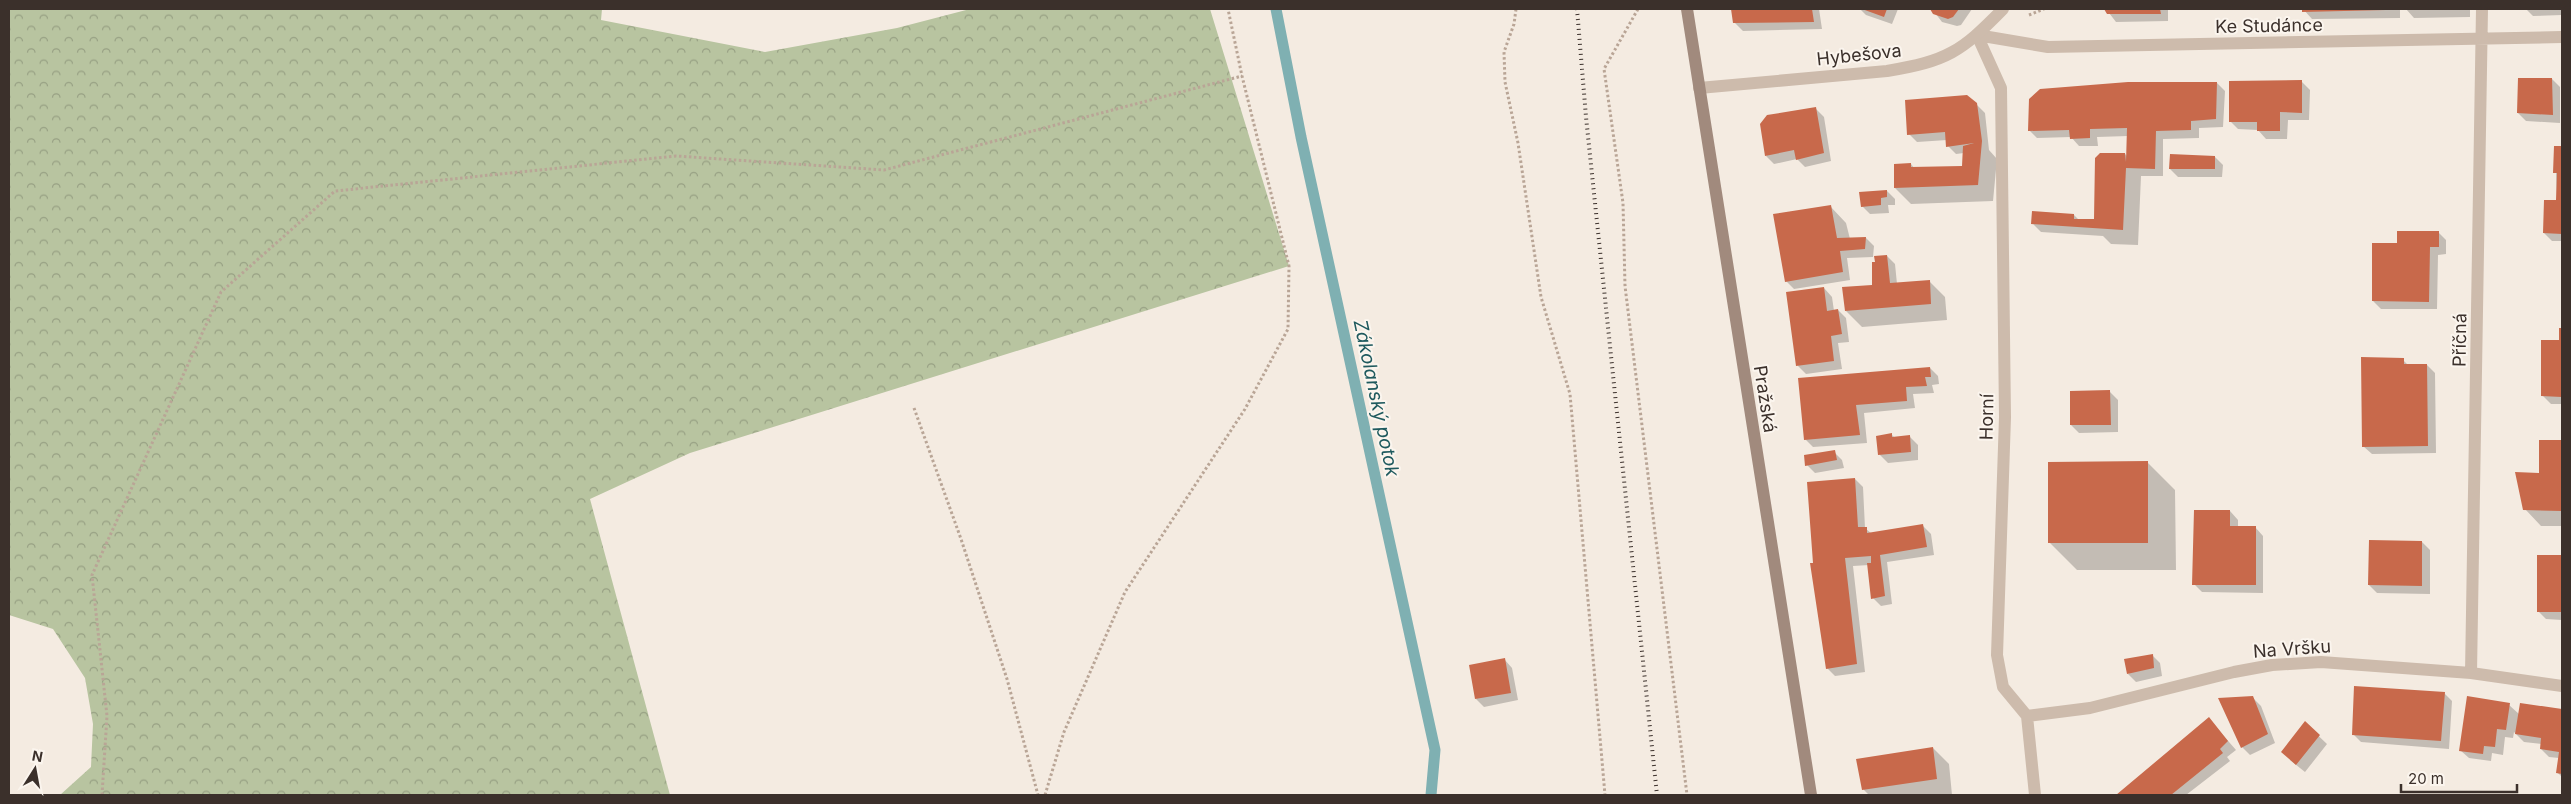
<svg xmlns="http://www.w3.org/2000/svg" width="2571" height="804" viewBox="0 0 2571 804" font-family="Inter,sans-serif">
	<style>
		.forest { fill: url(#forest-crowns) }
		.shadow { fill: #0003 }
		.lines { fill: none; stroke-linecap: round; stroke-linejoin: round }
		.stream { stroke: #7fb0b2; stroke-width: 11 }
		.building { fill: #c8694b }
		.path { stroke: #b9a596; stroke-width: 3; stroke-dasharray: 2.5 2.5; stroke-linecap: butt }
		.minor { stroke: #cdbbac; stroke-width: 12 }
		.tertiary { stroke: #cdbbac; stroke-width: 12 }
		.secondary { stroke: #a18a7d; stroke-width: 12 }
		.rail { stroke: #3b302b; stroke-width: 4; stroke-dasharray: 1 4; stroke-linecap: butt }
		.labels { text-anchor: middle; stroke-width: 4; stroke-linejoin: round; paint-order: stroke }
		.street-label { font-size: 18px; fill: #3b302b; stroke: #fbf5ee }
		.water-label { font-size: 19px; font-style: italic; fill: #1f5a5e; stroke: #fbf5ee }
	</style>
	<defs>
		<pattern id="forest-crowns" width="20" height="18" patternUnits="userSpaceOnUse" patternTransform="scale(1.25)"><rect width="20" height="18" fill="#b8c4a0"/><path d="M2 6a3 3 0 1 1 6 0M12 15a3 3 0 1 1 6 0" fill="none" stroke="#97a083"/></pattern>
	</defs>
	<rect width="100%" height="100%" fill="#f4ebe1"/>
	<path class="forest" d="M9,9H602L601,20L765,52L897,28L970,9H1210L1289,266L690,453L590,499L670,795H60L91,767L93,724L85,678L53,629L9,615Z"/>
	<path class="shadow" d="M1733,9H1823H1819L1822,29L1743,31L1734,22Z
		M1860,9H1898L1892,24L1866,15Z
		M1932,9H1972L1961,25L1957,26L1942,22Z
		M2106,9H2168V21L2116,22Z
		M2303,9H2400V18L2312,19Z
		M2406,9H2470V17L2414,18Z
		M2526,9H2562V15L2533,16Z
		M2552,79L2560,87V123L2526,121L2518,113Z
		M2302,82L2310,90L2309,120H2288L2287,139H2266L2258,130L2238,129L2230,121Z
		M2217,83L2225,91L2223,127L2199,128V138L2163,139V176H2141L2138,245L2111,244L2103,236L2041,232L2033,224L2074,215L2079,220L2095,222L2125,154L2128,157V136L2097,137L2098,146H2079L2071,137L2037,138L2029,130Z
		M1976,104L1985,113L1989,150L1997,159L1993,201L1911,204L1895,188L1911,164L1914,168L1963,167L1964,153L1956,154L1948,146L1947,140L1917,142L1909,134Z
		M1816,109L1824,117L1831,161L1805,167L1797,159L1774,164L1766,156Z
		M2555,147H2562V241H2552L2544,233L2557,201Z
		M2215,157L2223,165L2222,177H2178L2170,169Z
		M1887,191L1895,199V205H1888L1889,213L1870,214L1862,206L1861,193Z
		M1830,206L1846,223L1850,239L1866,238L1874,246L1873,257L1847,258L1850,280L1794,289L1786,281Z
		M2438,232L2446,240V254L2438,255L2437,309H2381L2373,301L2398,244Z
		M1887,256L1895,264L1897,284L1929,281L1945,297L1947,320L1862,327L1846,311L1874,285Z
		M1824,288L1832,297L1834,311L1838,310L1846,318L1849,342L1838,343L1842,369L1806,374L1798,366Z
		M2561,330L2562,404H2551L2543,396L2561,341Z
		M2403,360L2408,365H2427L2435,373L2436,453L2372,454L2363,446Z
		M1930,368L1938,376L1939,384L1932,385L1934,393L1913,394L1915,408L1864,413L1867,443L1813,447L1805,439L1799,379Z
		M2110,392L2118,400V432L2079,433L2071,425Z
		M1892,435L1895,438L1910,437L1918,445V460L1888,463L1880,455L1878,437Z
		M2540,441H2562V526H2541L2525,509L2540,474Z
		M1834,452L1842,460L1844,468L1815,473L1807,465Z
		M2148,463L2175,490L2176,570H2077L2049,542Z
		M1855,479L1863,487L1865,528L1872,534L1923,526L1931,534L1934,555L1887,562L1892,604L1881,606L1873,598L1869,565L1853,566L1865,672L1835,676L1827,668L1815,564Z
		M2230,511L2238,520V527H2255L2263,536V593L2202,592L2194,584Z
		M2422,542L2430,550V594L2377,593L2369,585Z
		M2538,556H2562V620L2546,619L2538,611Z
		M2152,655L2160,663L2162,676L2136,682L2128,674Z
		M1504,659L1512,668L1518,700L1484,707L1476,699Z
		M2444,693L2452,701L2449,749L2361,742L2353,734Z
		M2252,697L2261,706L2275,743L2250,755L2242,747L2220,699Z
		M2521,704L2562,710V777L2557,772L2559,758L2549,757L2541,749L2542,744L2524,742L2514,732L2513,738L2505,737L2503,755L2492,753L2491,761L2469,758L2460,750L2509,705L2519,714Z
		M2209,719L2236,750L2227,757L2230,761L2186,795H2118Z
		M2305,723L2327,744L2305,772L2290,760Z
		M1933,748L1949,764L1952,795H1869L1864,790L1858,760Z"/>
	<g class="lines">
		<path class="stream" d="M1276,9L1301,137L1435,750L1431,795"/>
	</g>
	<path class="building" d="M1731,9H1812L1814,22L1733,23Z
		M1862,9H1887L1884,17Z
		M1930,9H1959L1953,17L1948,19L1933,14Z
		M2104,9H2160L2161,14H2107Z
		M2302,9H2386V10L2302,12Z
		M2518,78H2552L2553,115L2517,113Z
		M2302,80V113L2280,112V131H2257V122H2229V81Z
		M2128,82H2217L2216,119L2191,121V130L2156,131L2155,169L2126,168L2123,230L2031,224L2032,211L2074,214V219H2094L2095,158L2100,153H2125L2126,162L2127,128L2090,129V138L2070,139L2069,130L2028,131L2029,99L2040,89Z
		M1967,95L1977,103L1982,141L1978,185L1894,188V164L1911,163V167L1962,166L1963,146L1974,143L1946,147L1945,132L1907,135L1905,100Z
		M1816,107L1824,153L1796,160L1794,150L1765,156L1760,124L1767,115Z
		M2554,146H2562V234L2543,233L2544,200H2556L2557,173H2553Z
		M2170,154L2215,156V169H2169Z
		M1887,190V197L1881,198V205L1861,207L1859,192Z
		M1831,205L1837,238L1866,237L1865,249L1840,251L1843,272L1785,282L1773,214Z
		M2397,231H2439V247H2430L2429,302L2372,301V243H2397Z
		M1887,255L1890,283L1930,280L1931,304L1845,311L1842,287L1872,285V262H1875L1874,256Z
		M1824,287L1827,311L1838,309L1842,334L1831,336L1834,361L1796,366L1786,292Z
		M2559,328H2562V397L2541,396V340H2559Z
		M2361,357L2404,358V364H2427L2428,446L2362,447Z
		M1930,367L1931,377H1925L1927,386L1906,387L1907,401L1856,405L1860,435L1804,440L1798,378Z
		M2110,390L2111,425H2070V391Z
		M1892,433V437L1910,435L1911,452L1878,455L1876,436Z
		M2539,440H2562V511L2523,510L2515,472L2539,473Z
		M1835,450L1837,460L1805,466L1804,455Z
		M2148,461V543H2048V462Z
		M1855,478L1858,527H1867V533L1923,524L1927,547L1880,555L1885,596L1871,599L1867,563H1871V556L1845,558L1857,664L1826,669L1810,563H1813L1807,482Z
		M2194,510H2230V526H2256V585H2192Z
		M2369,540L2422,541V586L2368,585Z
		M2537,555H2562V612H2537Z
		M2153,654L2154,668L2127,674L2124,659Z
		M1505,658L1511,693L1475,699L1469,665Z
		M2354,686L2445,692L2441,741L2352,735Z
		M2253,696L2268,734L2241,748L2218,698Z
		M2467,696L2510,703L2506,730L2497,729L2495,747L2484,746L2483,754L2459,751Z
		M2520,703L2562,709V774L2556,773L2559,752L2540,749L2541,738L2515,734Z
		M2209,717L2228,741L2220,749L2223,753L2171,795H2116Z
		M2305,721L2320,735L2296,765L2281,752Z
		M1933,747L1937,779L1862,790L1856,759Z"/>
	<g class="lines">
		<path class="path" d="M1516,9L1514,24L1504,52L1505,82L1518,143L1541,297L1570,394L1605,795
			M1638,9L1604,69L1623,203L1625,286L1687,795
			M2029,15L2044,9
			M914,408L961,539L1007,679L1038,795
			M102,795L107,716L92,575L221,292L335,191L676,156L884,170L1242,76
			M1045,795L1064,732L1125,592L1245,409L1288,329L1289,266L1242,76L1228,9"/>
		<path class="minor" d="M1977,35L2001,88L2005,417L1997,655L2003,687L2027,716L2035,795
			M1977,35L2048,47L2562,37
			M2471,673L2482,9
			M2027,716L2090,708L2234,672L2272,665L2321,662L2471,673L2562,686"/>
		<path class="tertiary" d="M1699,88L1887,71C1947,61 1961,52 2003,9"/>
		<path class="secondary" d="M1687,9L1811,795"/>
		<path class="rail" d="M1577,9L1586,117L1657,795"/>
	</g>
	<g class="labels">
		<g class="street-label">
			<text transform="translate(2269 26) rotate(-1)" y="6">Ke Studánce</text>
			<text transform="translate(1859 55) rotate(-6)" y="6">Hybešova</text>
			<text transform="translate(2460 340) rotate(-89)" y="6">Příčná</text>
			<text transform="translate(1765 399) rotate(81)" y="6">Pražská</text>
			<text transform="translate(1987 417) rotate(-89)" y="6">Horní</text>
			<text transform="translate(2292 649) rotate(-4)" y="6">Na Vršku</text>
		</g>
		<g class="water-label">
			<text transform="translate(1377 398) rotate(78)" y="7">Zákolanský potok</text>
		</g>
	</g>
	<rect width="2571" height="804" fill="none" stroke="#3b302b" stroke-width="20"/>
	<g transform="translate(35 769) rotate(11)" stroke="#fbf5ee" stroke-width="4" paint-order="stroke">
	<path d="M0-4L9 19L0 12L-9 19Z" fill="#3b302b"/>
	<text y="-8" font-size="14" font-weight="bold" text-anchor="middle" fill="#3b302b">N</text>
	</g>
	<path d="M2401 784v8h116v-8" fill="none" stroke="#3b302b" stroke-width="2.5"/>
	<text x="2408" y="784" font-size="15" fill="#3b302b" stroke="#fbf5ee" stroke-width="4" paint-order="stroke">20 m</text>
</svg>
